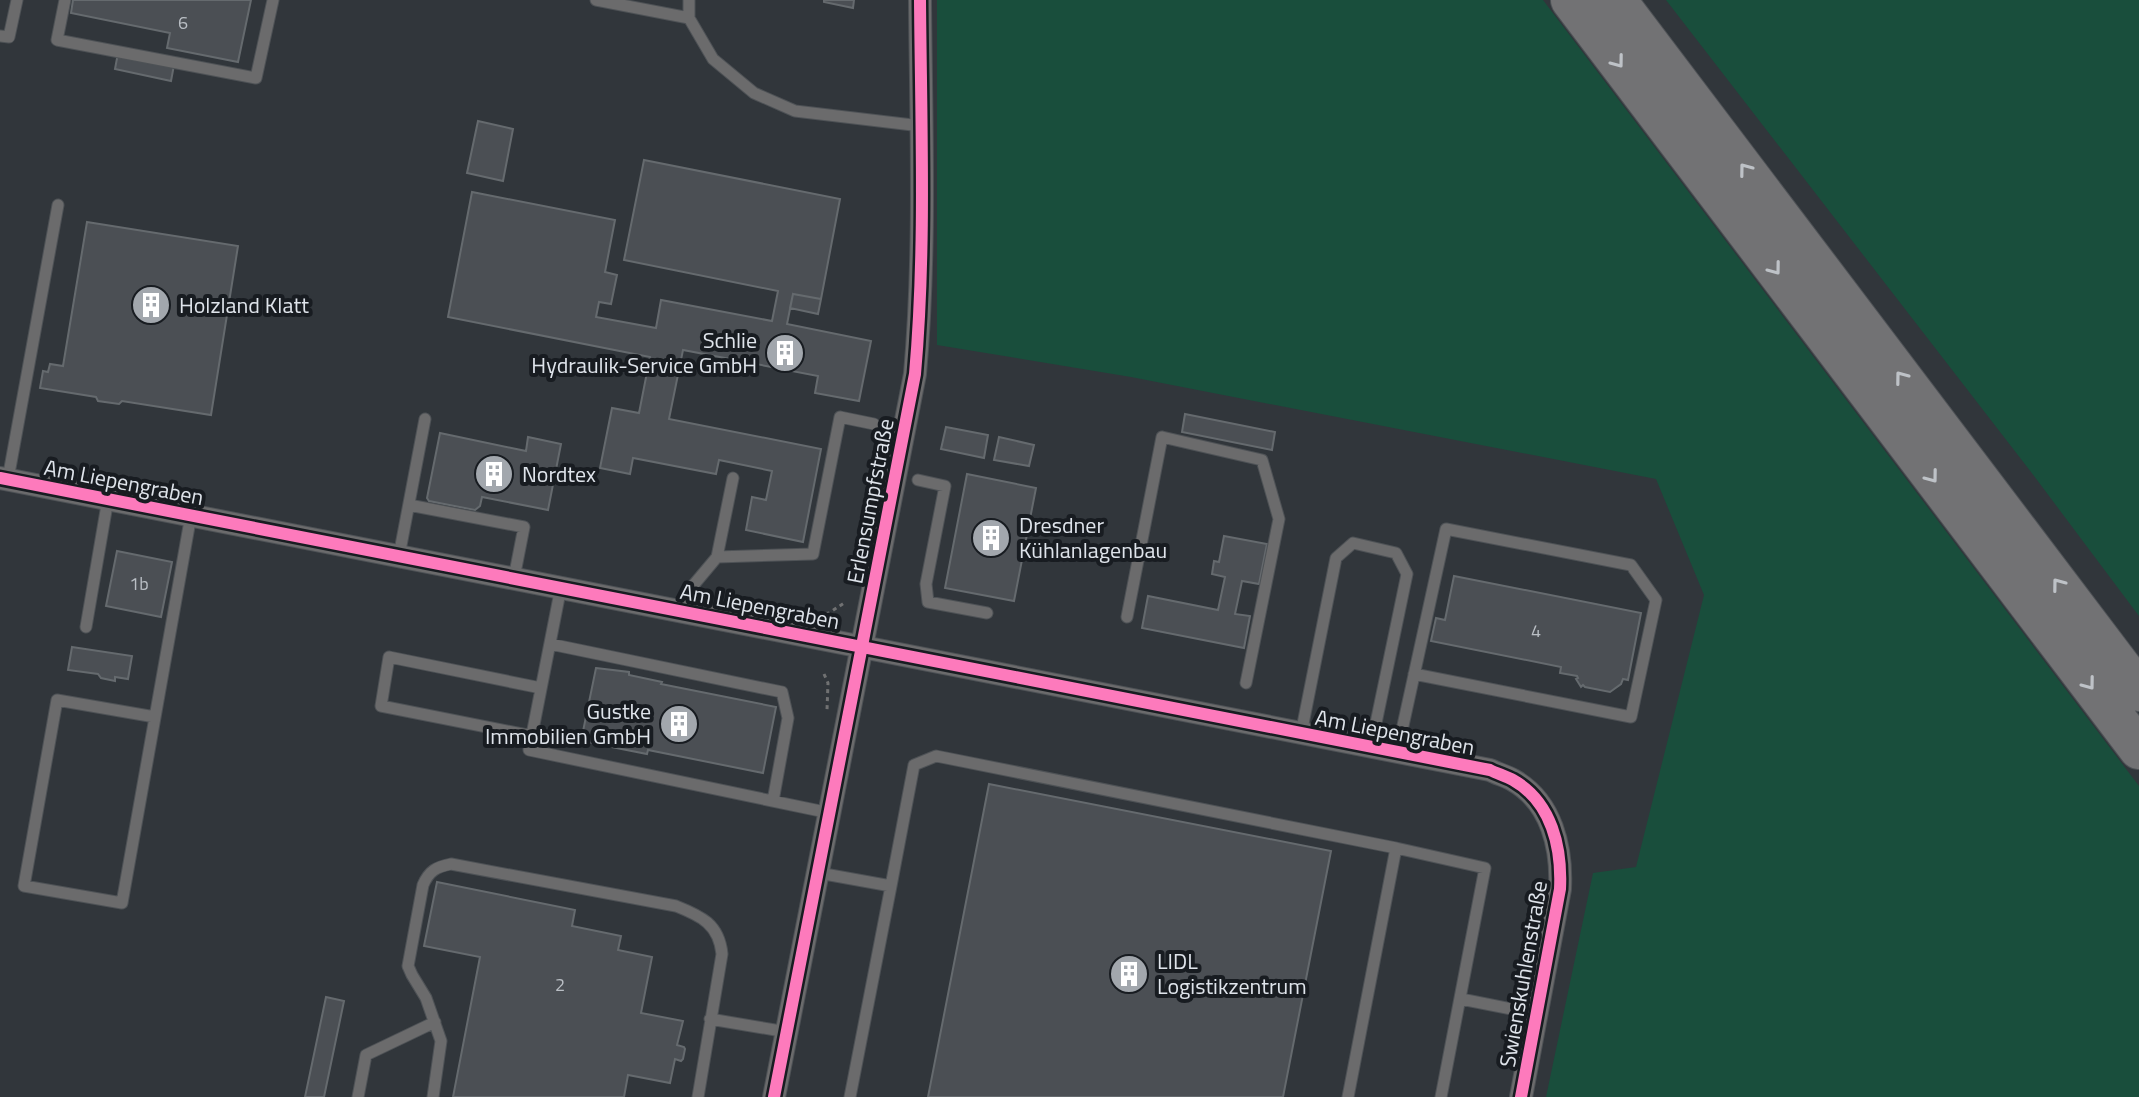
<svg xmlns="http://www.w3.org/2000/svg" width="2139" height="1097" viewBox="0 0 2139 1097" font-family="'Titillium Web',sans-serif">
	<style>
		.green { fill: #194e3c }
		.building { fill: #4b4f54; stroke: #656a6e; stroke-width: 2 }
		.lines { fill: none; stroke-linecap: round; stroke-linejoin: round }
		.service-casing { stroke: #4e5256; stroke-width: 13 }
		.minor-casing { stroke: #4e5256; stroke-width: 24 }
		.motorway-casing { stroke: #4e5256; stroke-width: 42 }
		.path { stroke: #707172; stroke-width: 3; stroke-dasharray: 4 4; stroke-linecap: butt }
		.service { stroke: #6b6b6c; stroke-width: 11 }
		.minor { stroke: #6b6b6c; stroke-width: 22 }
		.motorway { stroke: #727274; stroke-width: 40 }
		.cycleway-casing { stroke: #181c21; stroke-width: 17 }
		.cycleway { stroke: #fd7abc; stroke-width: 12 }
		.oneway { stroke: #bec2c7 }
		.labels { text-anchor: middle; stroke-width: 8; stroke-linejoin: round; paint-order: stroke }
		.number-label { font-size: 18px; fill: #babfc5 }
		.poi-label { font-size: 22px; fill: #dfe4eb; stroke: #181c21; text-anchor: start }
		.street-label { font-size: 22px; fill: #dfe4eb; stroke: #181c21 }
	</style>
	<rect width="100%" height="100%" fill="#31363b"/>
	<path class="green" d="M937,0H1543L2139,786V1097H1546L1593,873L1636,867L1704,595L1656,479L1131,377L937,345Z
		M1666,0H2139V616L2031,472Z"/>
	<path class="building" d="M73,0H251L238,62L167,48L170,33L71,13Z
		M824,0H854L853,8L824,2Z
		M118,53L174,65L171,81L115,69Z
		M478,121L513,129L503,181L467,173Z
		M644,160L840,199L821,299L793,294L787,324L871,341L859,401L815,393L818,376L683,350L669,419L821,449L803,542L746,530L752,497L766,500L772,471L719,460L716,474L633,458L630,474L600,468L612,408L639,413L650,357L448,317L472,192L615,220L605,272L617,275L611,304L599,302L596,317L656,328L661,300L772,321L778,291L624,260Z
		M87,222L238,246L211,415L122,401L119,404L98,401L96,397L40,388L43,371L48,372L50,364L63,366Z
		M793,294L821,299L818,314L790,308Z
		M1185,414L1275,432L1272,450L1182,432Z
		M946,427L988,435L984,458L941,449Z
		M440,433L526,451L528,437L561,444L548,510L482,497L480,506L475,510L429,501L427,498Z
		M999,437L1034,445L1029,466L994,460Z
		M967,474L1036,488L1014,601L945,588Z
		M1224,536L1267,544L1259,584L1242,581L1235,614L1250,616L1244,648L1142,628L1148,596L1218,610L1225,577L1212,574L1214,561L1219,562Z
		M117,551L172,562L161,617L106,606Z
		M1454,576L1641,613L1628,680L1623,679L1621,684L1610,692L1585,687L1583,685L1581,687L1576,679L1578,678L1577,676L1560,673L1561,667L1431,641L1436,618L1445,620Z
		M72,647L132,656L128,679L115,677V681L101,678L98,674L68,670Z
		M596,668L629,672V675L662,682L661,684L776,707L763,773L648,750L647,754L581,741Z
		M989,784L1331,851L1283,1097H928Z
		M437,882L575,910L572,926L621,936L618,950L652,957L641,1013L683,1021L677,1045L684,1047L685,1049L683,1059L681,1061L675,1059L670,1083L628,1075L624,1097H453L480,957L424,946Z
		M326,997L344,1001L324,1097H305Z"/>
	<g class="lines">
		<g class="service-casing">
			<path id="service" d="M65,0L57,40L256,78L273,0
				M596,0L689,18
				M689,0V18L713,59L754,93L795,111L921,126
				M0,36L9,37L17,0
				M8,479L58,205
				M918,480L945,486L926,584L928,602L987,613
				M409,505L524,527L514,578
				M399,556L425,419
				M717,557L813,554L840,417L874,424
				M561,587L529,750L830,813
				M691,588L717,557L733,478
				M1127,617L1162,437L1262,460L1279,519L1246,683
				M86,627L108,499
				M550,644L782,692L788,718L773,801
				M155,717L57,700L24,886L122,903L191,515
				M1301,734L1336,558L1353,543L1396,553L1407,574L1371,747
				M532,736L381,706L389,657L541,688
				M1397,753L1446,529L1631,565L1656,600L1631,717L1414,674
				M1396,848L1485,868L1441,1097
				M819,873L891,886L850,1097
				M891,886L914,765L936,756L1396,848L1348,1097
				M1461,999L1537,1014
				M710,1019L787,1032
				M358,1097L366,1055L435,1022
				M433,1097L441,1041L426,998L412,975L408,966L423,885C429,871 436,867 451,864L676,906C701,916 719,924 722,954L698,1097"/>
		</g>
		<g class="minor-casing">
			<path id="minor" d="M0,478L1490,770C1498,774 1506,776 1513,780C1552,802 1562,848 1560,889L1521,1097
				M774,1097L915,374C926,250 921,124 920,0"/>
		</g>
		<g class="motorway-casing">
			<path id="motorway" d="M1571,0L2139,749
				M1616,0L2139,691"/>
		</g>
		<path class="path" d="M818,615L829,613L844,603
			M824,674L828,683L827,710"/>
		<use href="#service" class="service"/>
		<use href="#minor" class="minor"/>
		<use href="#motorway" class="motorway"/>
		<g class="cycleway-casing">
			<path id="cycleway" d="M0,478L1490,770C1498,774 1506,776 1513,780C1552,802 1562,848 1560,889L1521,1097
				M774,1097L915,374C926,250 921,124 920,0"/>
		</g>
		<use href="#cycleway" class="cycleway"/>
	</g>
	<defs><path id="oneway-chevron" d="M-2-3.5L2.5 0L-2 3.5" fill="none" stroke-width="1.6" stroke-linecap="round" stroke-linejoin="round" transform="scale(2)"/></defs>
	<g class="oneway">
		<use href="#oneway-chevron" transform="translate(1618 62) rotate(53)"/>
		<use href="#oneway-chevron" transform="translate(1745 169) rotate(-127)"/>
		<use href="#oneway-chevron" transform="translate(1775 269) rotate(53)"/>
		<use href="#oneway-chevron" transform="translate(1901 377) rotate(-127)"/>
		<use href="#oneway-chevron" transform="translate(1932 477) rotate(53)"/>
		<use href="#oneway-chevron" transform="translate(2058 584) rotate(-127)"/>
		<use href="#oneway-chevron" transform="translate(2089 684) rotate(53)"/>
	</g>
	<defs>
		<g id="building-disc" transform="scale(2)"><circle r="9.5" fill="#a2a7ad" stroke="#181c21"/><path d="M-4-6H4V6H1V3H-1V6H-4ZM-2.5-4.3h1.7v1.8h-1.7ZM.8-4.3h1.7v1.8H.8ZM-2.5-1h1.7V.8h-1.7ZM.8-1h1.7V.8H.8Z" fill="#fff"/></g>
	</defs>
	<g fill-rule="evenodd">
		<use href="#building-disc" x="151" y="305"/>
		<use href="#building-disc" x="785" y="353"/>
		<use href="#building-disc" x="494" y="474"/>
		<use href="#building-disc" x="991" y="538"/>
		<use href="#building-disc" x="679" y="724"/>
		<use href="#building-disc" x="1129" y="974"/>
	</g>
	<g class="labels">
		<g class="number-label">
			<text x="183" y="29">6</text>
			<text x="139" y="590">1b</text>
			<text x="1536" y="637">4</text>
			<text x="560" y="991">2</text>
		</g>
		<g class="poi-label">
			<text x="179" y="313">Holzland Klatt</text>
			<text x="757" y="348" text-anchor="end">Schlie<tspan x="757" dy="25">Hydraulik-Service GmbH</tspan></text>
			<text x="522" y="482">Nordtex</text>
			<text x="1019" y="533">Dresdner<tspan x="1019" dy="25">Kühlanlagenbau</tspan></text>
			<text x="651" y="719" text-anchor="end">Gustke<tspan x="651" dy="25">Immobilien GmbH</tspan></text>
			<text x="1157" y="969">LIDL<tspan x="1157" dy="25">Logistikzentrum</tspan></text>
		</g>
		<g class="street-label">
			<text transform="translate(124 482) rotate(11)" y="8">Am Liepengraben</text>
			<text transform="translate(870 501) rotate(-79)" y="8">Erlensumpfstraße</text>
			<text transform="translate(760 606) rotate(11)" y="8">Am Liepengraben</text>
			<text transform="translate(1395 732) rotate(11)" y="8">Am Liepengraben</text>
			<text transform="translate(1523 974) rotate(-80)" y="8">Swienskuhlenstraße</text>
		</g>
	</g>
</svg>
